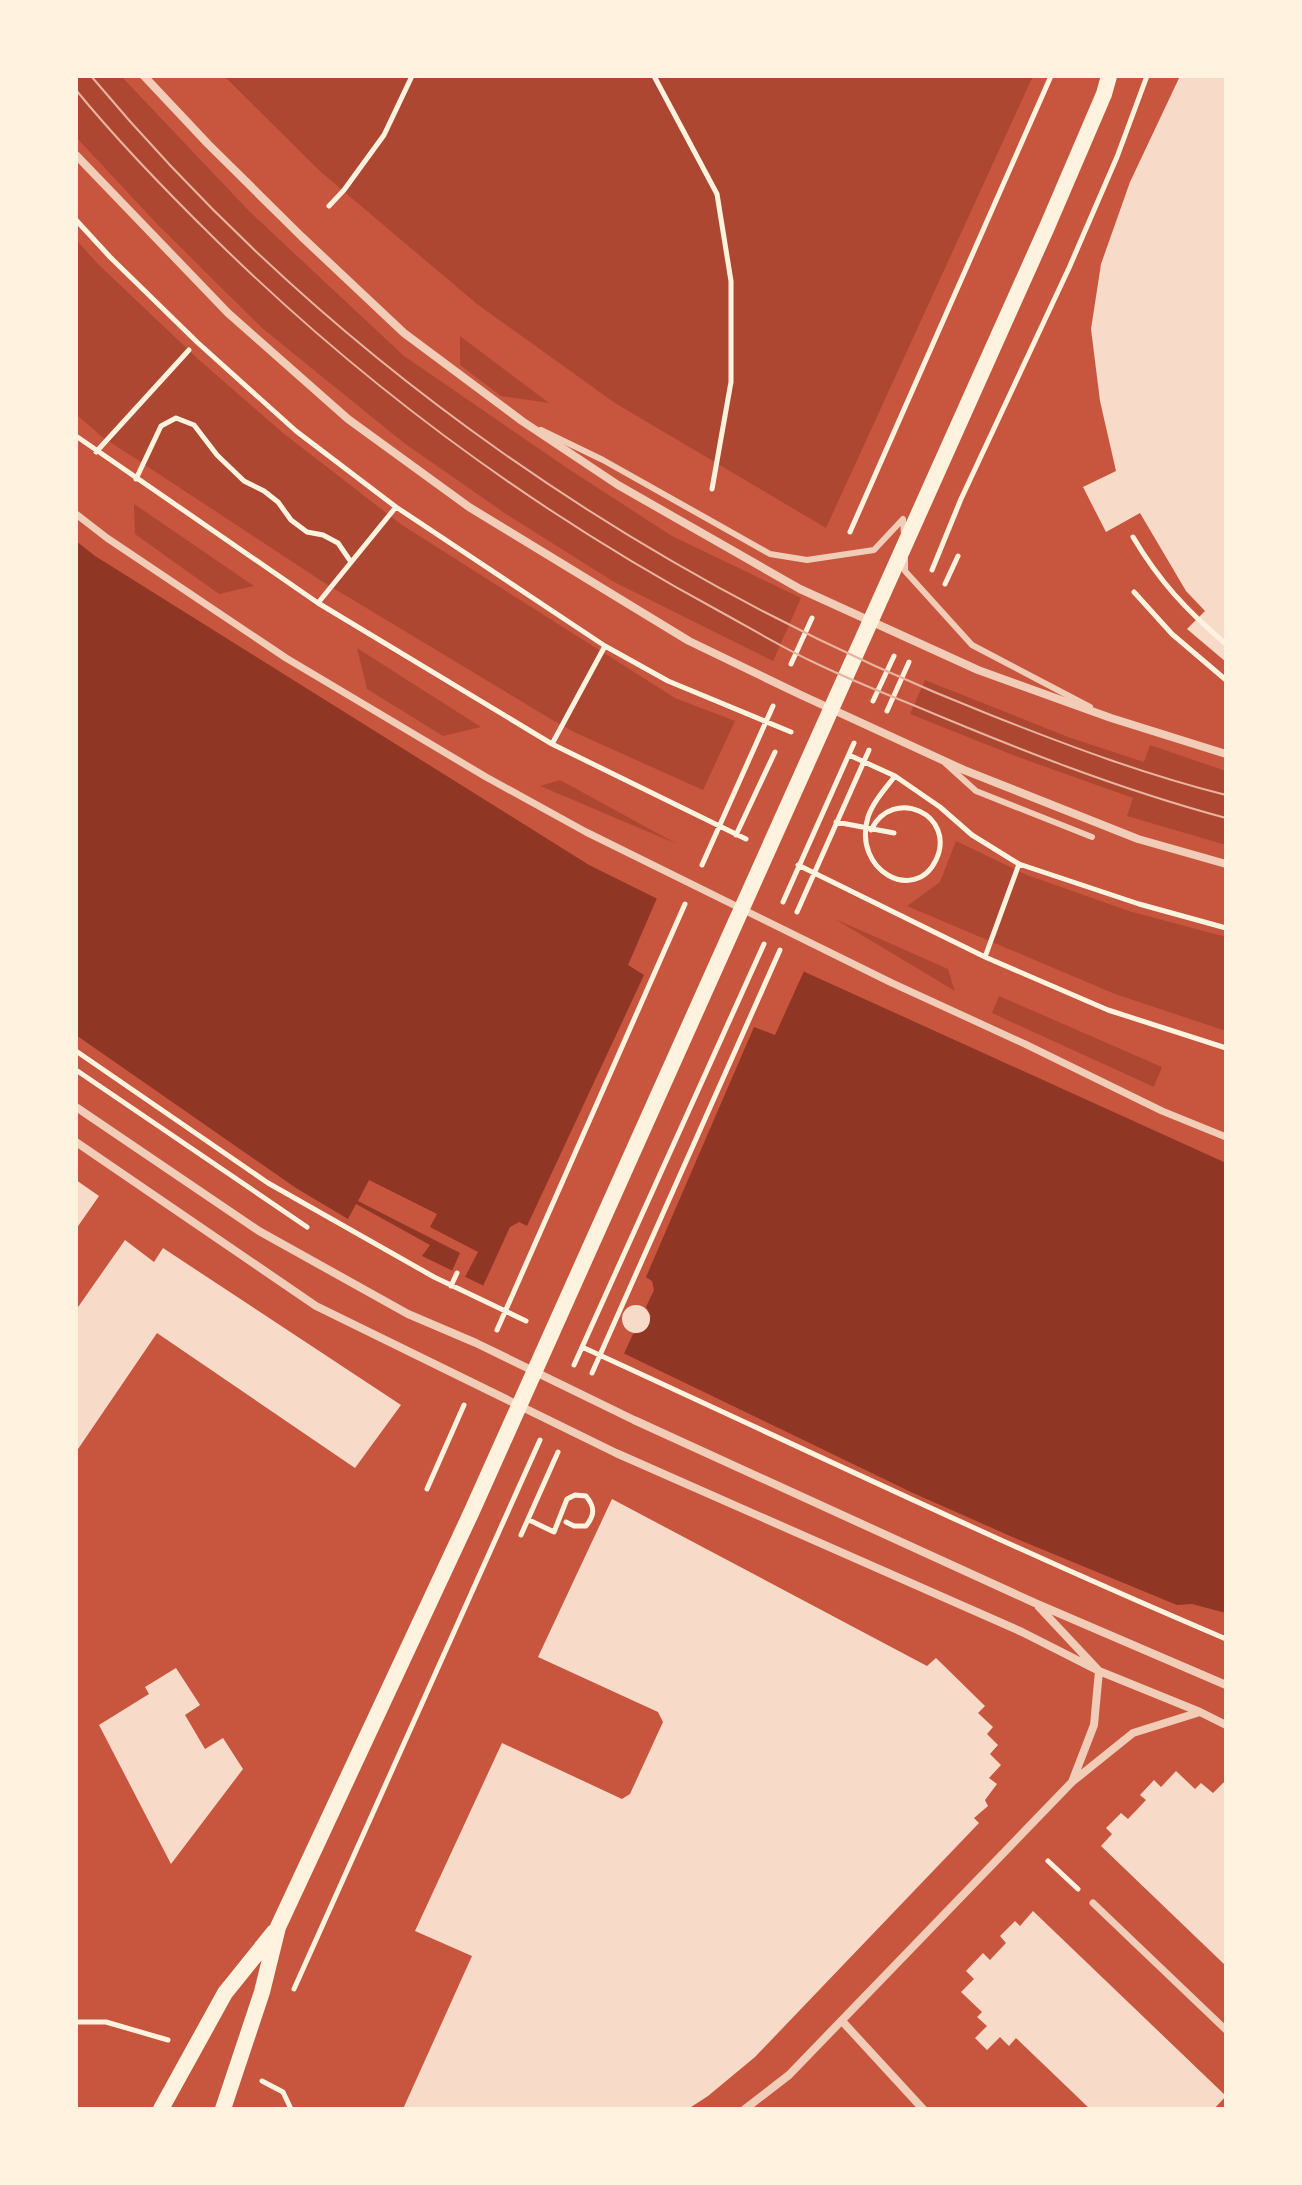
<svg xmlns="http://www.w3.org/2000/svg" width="1302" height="2185" viewBox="0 0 1302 2185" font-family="Lato,sans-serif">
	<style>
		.green { fill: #ae4732 }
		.water { fill: #8f3625 }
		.pier { fill: #c8553d }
		.building { fill: #f7dbc8 }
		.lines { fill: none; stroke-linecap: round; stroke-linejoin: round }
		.path { stroke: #fff3e0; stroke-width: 5 }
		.service { stroke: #f1ccb7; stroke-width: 6 }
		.pedestrian { stroke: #f1ccb7; stroke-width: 7 }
		.minor { stroke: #f1ccb7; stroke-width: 8 }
		.secondary { stroke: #fff3e0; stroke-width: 16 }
		.tram { stroke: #e9b49f; stroke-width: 2 }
	</style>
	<rect width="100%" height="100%" fill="#c8553d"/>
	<path class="green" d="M76,76H121L250,212L404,356L567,468L672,536L801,598L773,661L614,582L506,514L404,443L262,328L158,225L76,137Z
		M224,76H1033L826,528L615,403L477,304L322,173Z
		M76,240L99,265L198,359L283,433L402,525L675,698L735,721L703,790L574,732L549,718L320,580L101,436L76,414Z
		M460,336L549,403L501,396L460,365Z
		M134,504L254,586L219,594L135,534Z
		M357,648L481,727L443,736L367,689Z
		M925,680L1068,737L1144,762L1150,745L1226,771V845L1127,816L1133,798L1018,757L910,714Z
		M560,780L677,844L540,786Z
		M956,841L1027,875L1129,911L1226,937V1031L1115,994L907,906L940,882Z
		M835,919L948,969L955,992V991Z
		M999,996L1162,1067L1154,1087L992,1013Z"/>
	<path class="water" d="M76,541L95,556L589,865L807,973L1226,1163V1613L1192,1604L1177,1605L1017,1539L913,1493L422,1256L430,1245L356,1204L348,1219L296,1188L76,1035Z"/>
	<path class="pier" d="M657,898H665L803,966L805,969L775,1035L754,1027L646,1277L652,1281L654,1290L646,1307L651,1316L644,1331L633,1334L622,1358L489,1293L483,1286L510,1227L519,1222L527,1226L644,975L628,965Z
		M369,1180L437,1214L430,1227L478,1252L465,1277L452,1271L460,1253L358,1201Z"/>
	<path class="building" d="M1180,76H1226V662L1187,629L1205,611L1186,591L1140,513L1106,532L1083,487L1116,471L1100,401L1091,329L1101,264L1130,182Z
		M76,1180L99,1196L76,1229Z
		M125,1240L154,1262L163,1248L401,1405L355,1468L157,1333L76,1452V1310Z
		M622 1319a14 14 0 1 1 28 0a14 14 0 1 1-28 0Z
		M612,1499L927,1666L936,1658L985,1706L978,1713L993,1727L987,1734L998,1745L990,1754L1001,1765L989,1778L997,1784L985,1800L988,1806L974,1818L979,1823L755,2057L708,2096L688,2109H403L472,1956L415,1931L502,1743L622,1799L630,1794L663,1722L658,1712L538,1657Z
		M176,1668L200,1705L185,1715L205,1749L223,1738L243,1769L171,1864L99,1725L149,1694L145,1687Z
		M1176,1771L1195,1789L1201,1783L1213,1793L1226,1780V1966L1101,1846L1112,1834L1106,1828L1121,1813L1128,1819L1146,1800L1140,1795L1154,1780L1161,1787Z
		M1033,1911L1226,2096L1214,2109H1090L1016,2038L1009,2046L1000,2037L987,2050L975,2038L987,2026L977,2017L982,2012L961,1992L974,1979L966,1971L983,1953L990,1960L1006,1943L1000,1936L1015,1921L1020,1926Z"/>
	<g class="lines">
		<path class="path" d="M654,76L717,194L731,281V382L712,489
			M329,206L344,190L384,135L412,76
			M76,220L110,257L197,342L296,431L396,507L605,646L668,681L791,732
			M76,436L318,603L552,744L746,839
			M96,452L189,350
			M136,479L161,426L176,418L194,425L217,455L244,481L264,491L278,502L291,520L307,532L323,535L338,543L351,562
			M850,532L1051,76
			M1133,537C1159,581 1187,611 1226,644
			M932,570L961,499L1069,268L1117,157L1147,76
			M945,584L958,556
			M1134,592L1172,634L1226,680
			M318,603L396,507
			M791,664L812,618
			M873,701L894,656
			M887,711L909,662
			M552,744L605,646
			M849,755L895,776L940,807L972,835L1019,864L1139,904L1226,928
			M836,822L894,833
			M871,830C893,785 957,815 936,860C915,904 852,871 868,817C873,802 885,789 895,776
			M736,835L775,752
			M702,865L773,706
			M798,865L985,957L1108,1010L1226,1048
			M783,902L854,743
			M797,912L869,750
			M985,957L1019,864
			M76,1051L268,1183L434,1277L526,1321
			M76,1070L307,1227
			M451,1286L457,1273
			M497,1330L685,904
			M582,1347C796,1445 1009,1547 1226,1639
			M574,1365L764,944
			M592,1373L780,950
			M427,1489L464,1405
			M529,1520L554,1532L567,1499L575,1495L586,1496C595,1507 595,1515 586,1526H574L566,1522
			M521,1535L558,1452
			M1048,1861L1078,1889
			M294,1989L540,1440
			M76,2022H106L168,2040
			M262,2081L283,2092L291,2109"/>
		<path class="service" d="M541,430L603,460L770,554L807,560L874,550L903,519L904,535
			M905,559V571L972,645L1090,707
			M945,763L976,791L1092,837"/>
		<path class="pedestrian" d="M76,514L107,538L286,658L486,777L586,832L892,983L1025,1044L1162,1111L1226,1137
			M1093,1903L1226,2030"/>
		<path class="minor" d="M144,76L208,144L302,237L404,333L522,421L618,485L800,589L978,670L1111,718L1226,754
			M76,155L228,313L348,419L469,507L689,641L801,695L964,770L1138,839L1226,864
			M76,1107L259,1231L408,1314L476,1343L634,1420L1035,1603L1226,1685
			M76,1142L316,1306L616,1453L1022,1632L1099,1671L1200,1712L1226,1725
			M1039,1607L1099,1671L1094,1725L1072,1782
			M842,2021L923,2109
			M745,2109L789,2075L1072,1782L1133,1733L1200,1712"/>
		<path class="secondary" d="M161,2109L225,1993L274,1932
			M223,2109L262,1992L278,1927L472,1511L1047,227L1104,94L1109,76"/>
		<path class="tram" d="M91,76C330,362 647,580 993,716C1069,746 1146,775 1226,795
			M76,90C120,144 169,194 218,242C367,388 536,512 719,611C750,628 780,646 811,661C844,677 878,691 913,705C1015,748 1118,789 1226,818"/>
	</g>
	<rect width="1302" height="2185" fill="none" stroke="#fff3e0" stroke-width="156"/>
</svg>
